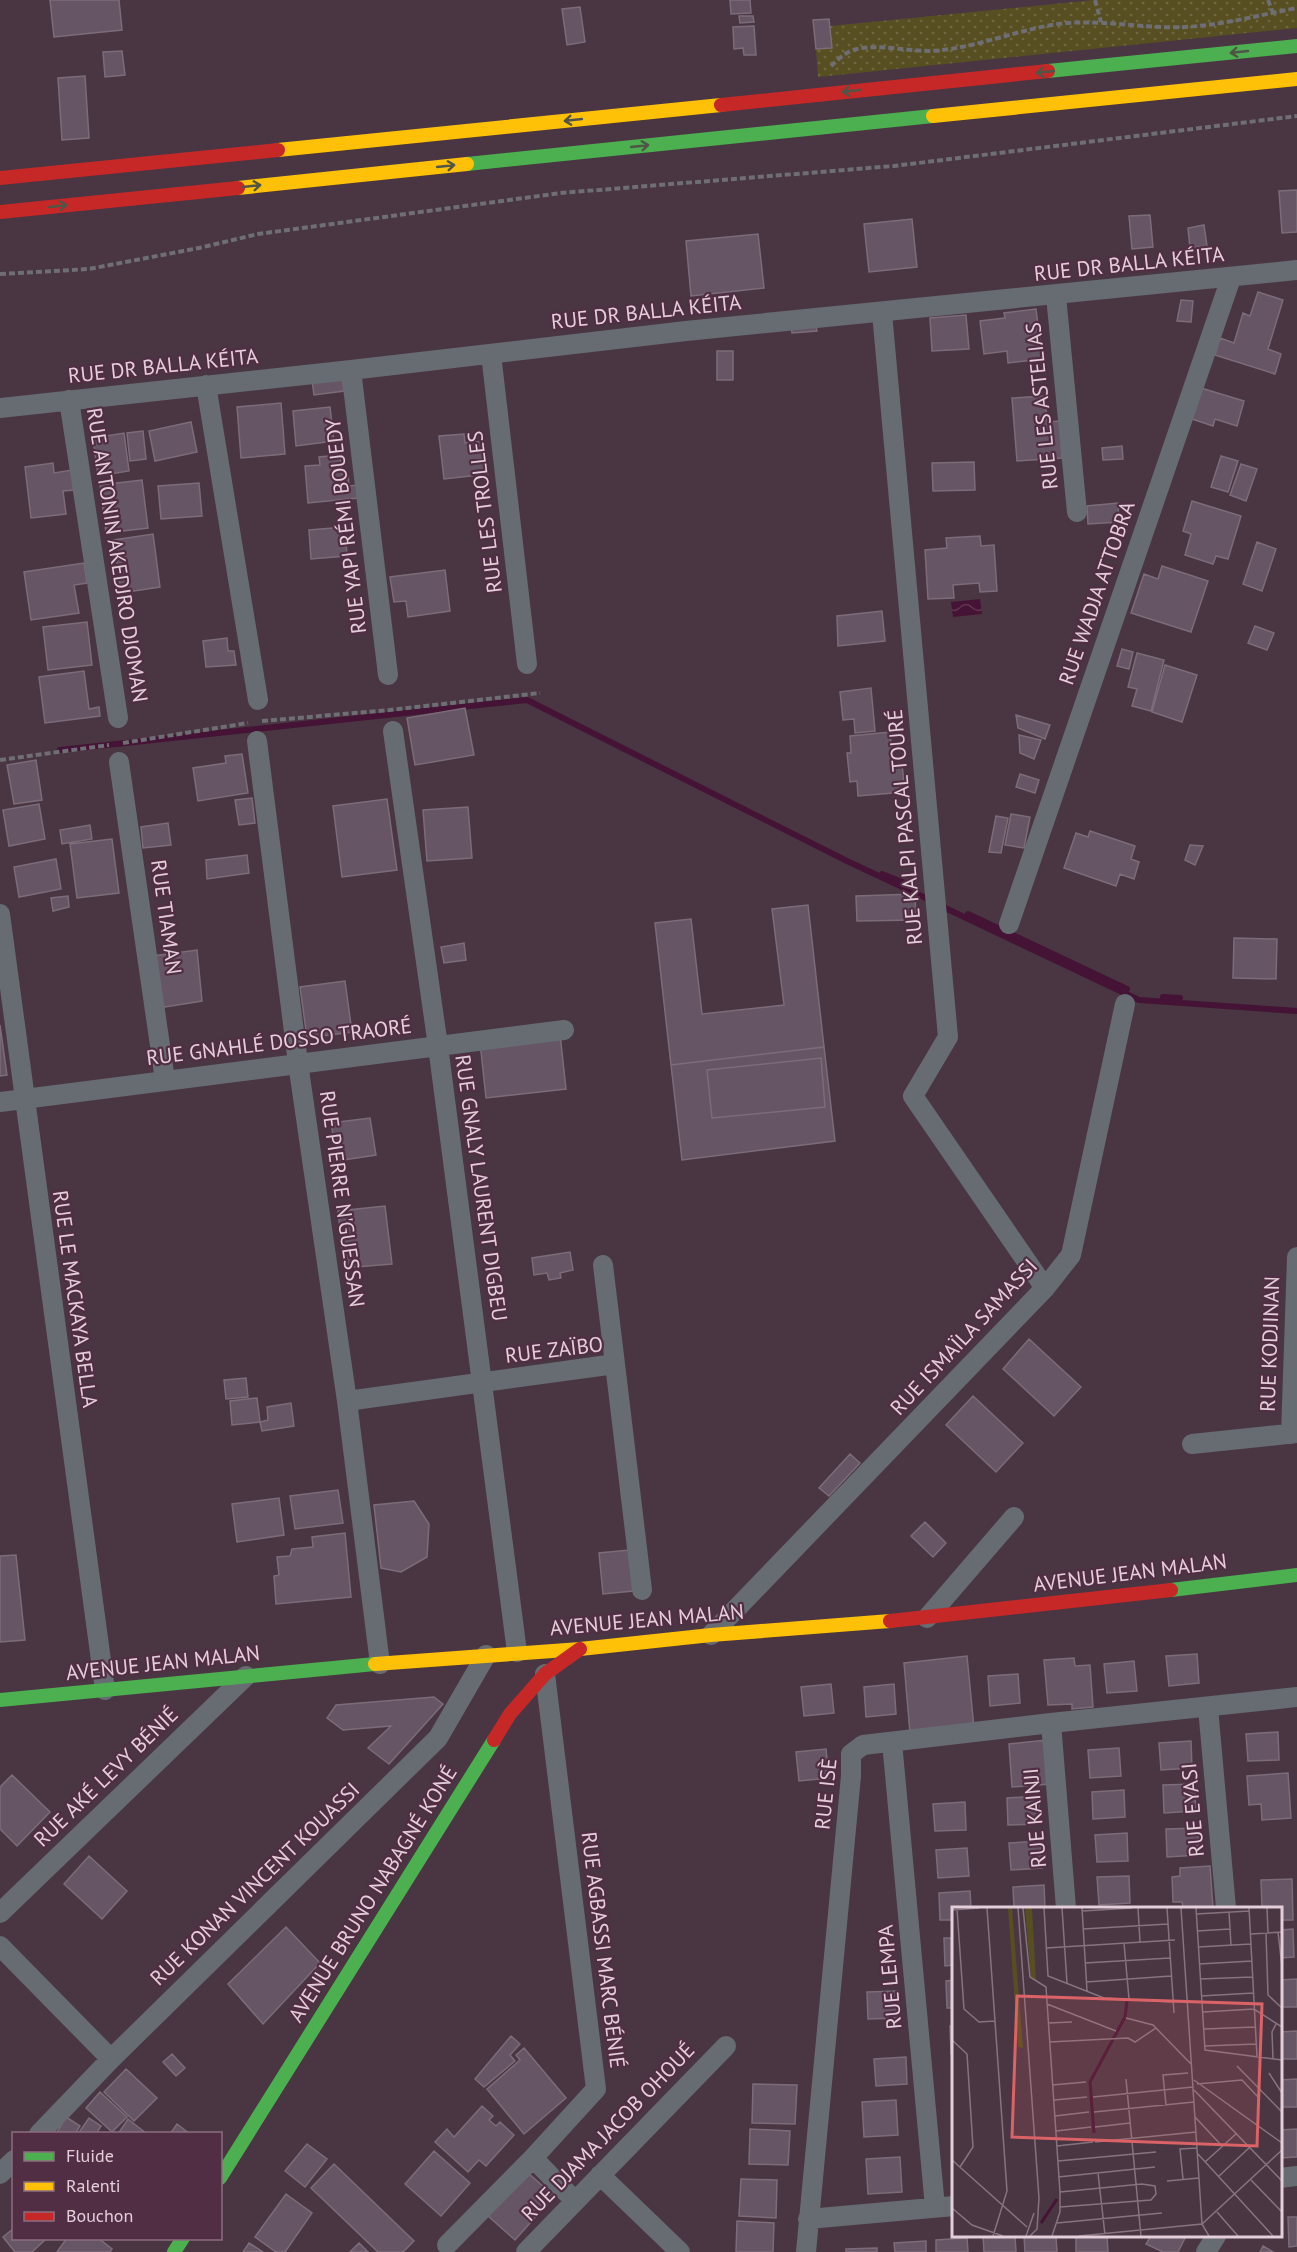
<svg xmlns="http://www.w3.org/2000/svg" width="1297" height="2252" viewBox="0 0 1297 2252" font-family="'PT Sans',sans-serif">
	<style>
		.garden { fill: url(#garden-dots) }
		.water { fill: url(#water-waves) }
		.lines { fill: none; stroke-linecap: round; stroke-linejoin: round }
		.stream { stroke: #451335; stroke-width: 6 }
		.building { fill: #665564; stroke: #7c6c79; stroke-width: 1.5; fill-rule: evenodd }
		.path { stroke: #6e6e74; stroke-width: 4; stroke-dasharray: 6 3; stroke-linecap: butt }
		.street { stroke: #676b72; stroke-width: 20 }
		.fast { stroke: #4caf50; stroke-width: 14 }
		.slow { stroke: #ffc107; stroke-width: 14 }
		.jam { stroke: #c62828; stroke-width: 14 }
		.oneway { stroke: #505547 }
		.labels { text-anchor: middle; stroke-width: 4.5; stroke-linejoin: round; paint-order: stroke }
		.street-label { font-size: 21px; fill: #e4ceda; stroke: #512e43 }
		.inset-river { fill: none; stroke: #451335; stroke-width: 3 }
		.inset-road { fill: none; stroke: #87737f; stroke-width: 1.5 }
		.view { fill: #db6266; fill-opacity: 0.15; stroke: #db6266; stroke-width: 3 }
		.inset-edge { fill: none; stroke: #e4ceda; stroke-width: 3 }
	</style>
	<defs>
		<pattern id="garden-dots" width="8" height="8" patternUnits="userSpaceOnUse" patternTransform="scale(1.5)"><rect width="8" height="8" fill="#574f21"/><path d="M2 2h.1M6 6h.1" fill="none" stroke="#6f6741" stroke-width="1.8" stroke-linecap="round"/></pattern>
		<pattern id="water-waves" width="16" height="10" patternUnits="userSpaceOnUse" patternTransform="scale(1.5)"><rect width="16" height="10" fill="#451335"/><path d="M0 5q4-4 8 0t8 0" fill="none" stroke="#603452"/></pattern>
	</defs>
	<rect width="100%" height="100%" fill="#493642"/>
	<path class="garden" d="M1094,0H1297V28L818,77L816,49L831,48L830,26Z"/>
	<path class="water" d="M980,599L982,614L953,617L951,602Z"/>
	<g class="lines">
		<path class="stream" d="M60,750L527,700L847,861L932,901
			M882,874L912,886
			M941,906L1139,1000L1297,1011
			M968,914L1127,989
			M1163,997L1180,998"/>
	</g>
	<path class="building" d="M50,0H119L122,30L54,37Z
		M730,0H750L751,13L731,14Z
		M580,7L585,42L567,45L562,9Z
		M739,16H753L754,22L740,23Z
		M829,19L832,48L816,49L813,20Z
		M754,26L756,55H744L743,48L734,49L733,27Z
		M122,51L125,75L105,77L103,52Z
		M85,76L89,138L62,140L58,78Z
		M1297,190V232L1282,233L1279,191Z
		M1150,215L1153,247L1132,249L1129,216Z
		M912,219L917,267L869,272L864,224Z
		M1204,225L1207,246L1190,248L1188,228Z
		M758,234L764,288L691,296L686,241Z
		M1258,292L1283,300L1268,349L1281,354L1275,374L1215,355L1220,338L1234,343L1243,313L1250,316Z
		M1181,300L1193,301L1191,322L1177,321Z
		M1036,309L1042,359L1008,363L1007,351L984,354L980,321L1005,318L1004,313Z
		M966,315L969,349L932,351L930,318Z
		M815,323L817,331L792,333L791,325Z
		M717,351H733V380H717Z
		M342,377L344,391L314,395L312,380Z
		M1201,388L1244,401L1237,426L1215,419L1213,426L1192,419Z
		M1045,396L1047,422L1060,421L1062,458L1017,461L1012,398Z
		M281,403L285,454L241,458L237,407Z
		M330,407L334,441L296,446L293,411Z
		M191,422L197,452L155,461L149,431Z
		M143,431L146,459L130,461L127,433Z
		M124,433L129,471L98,476L93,438Z
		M464,434L465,443L484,441L488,474L444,479L439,436Z
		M1122,446L1123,459L1103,460L1102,448Z
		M340,455L342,474H348L349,486L357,485L358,498L308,503L305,466L320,465L319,457Z
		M1221,456L1238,461L1228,492L1211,487Z
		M974,462L975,490L933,491L932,463Z
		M53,463L54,473L72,470L74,490L63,491L66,514L31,518L25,467Z
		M1241,464L1257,469L1246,501L1230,495Z
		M142,480L148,528L106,533L100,485Z
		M199,483L202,516L161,519L158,486Z
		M1192,501L1241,516L1228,559L1216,556L1213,564L1185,555L1191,534L1183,531Z
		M1118,503L1119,522L1088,524L1087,506Z
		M345,527L347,556L311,559L309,530Z
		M153,534L160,587L121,593L114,540Z
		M980,536L981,546L994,545L997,591L980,592L979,583L953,585L954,598L928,599L925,550L947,548L946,538Z
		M1257,542L1276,549L1262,591L1243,584Z
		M84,563L87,583L74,585L79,613L31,620L24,572Z
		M1162,566L1208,581L1191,632L1131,613L1144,574L1158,579Z
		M445,570L450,611L408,617L406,601L394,602L390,577Z
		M882,611L885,641L838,646L837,616Z
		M87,622L92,665L48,670L43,627Z
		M1255,626L1274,633L1267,650L1248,643Z
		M227,638L228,651H234L236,665L206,667L203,641Z
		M1122,649L1133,652L1129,669L1117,666Z
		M1137,653L1164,660L1151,711L1132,706L1137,689L1128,687Z
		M1165,665L1197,675L1182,722L1152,712Z
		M84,671L89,709L99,707L100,716L45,723L39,677Z
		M871,688L875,731L855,733L854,719L843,720L840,692Z
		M465,708L474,755L415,765L407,718Z
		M1016,715L1050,725L1045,739L1018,728Z
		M890,732L893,765L902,764L905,792L858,796L857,781L850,782L847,753H851L850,736Z
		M1019,735L1041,740L1034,759L1020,753Z
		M242,754L248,793L198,801L193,768L226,763L225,756Z
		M36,760L42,800L14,804L7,765Z
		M1020,774L1039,780L1035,793L1016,787Z
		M252,798L255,823L239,825L235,800Z
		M387,799L397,870L342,877L333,806Z
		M39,804L45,839L9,846L3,810Z
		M468,807L472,858L427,861L423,810Z
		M1011,814L1030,817L1024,848L1005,845Z
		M996,816L1008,818L1001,853L989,852Z
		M168,823L171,845L143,848L141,827Z
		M90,825L92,839L62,844L60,830Z
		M1090,831L1135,846L1131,859L1139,862L1134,879L1120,874L1116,886L1064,868L1076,833L1088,837Z
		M112,839L119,893L77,898L70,844Z
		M1190,845L1203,846L1195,865L1185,860Z
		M247,855L249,873L207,879L206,860Z
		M56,859L61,889L19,897L14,867Z
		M915,894L916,920L857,921L856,896Z
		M68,896L69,907L53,911L51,898Z
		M808,905L824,1047L671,1065L655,923L691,919L702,1014L784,1005L772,909Z
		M1234,938L1277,939L1276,979L1233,978Z
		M464,943L466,960L444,963L441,947Z
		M197,950L202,1001L159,1008L153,956Z
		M345,981L352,1032L307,1038L300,987Z
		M0,1025L7,1075L0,1076Z
		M560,1034L566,1089L486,1098L480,1042Z
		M824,1047L835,1141L682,1160L671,1065ZM821,1058L825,1107L712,1118L707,1070Z
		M821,1058L825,1107L712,1118L707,1070Z
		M370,1118L376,1155L337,1161L331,1123Z
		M385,1206L392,1264L344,1268L338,1211Z
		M570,1252L573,1270L560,1273L561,1278L549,1280L547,1273L534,1275L532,1258Z
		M1029,1339L1081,1387L1054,1416L1003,1369Z
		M246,1378L248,1397L226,1399L224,1380Z
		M973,1396L1023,1443L996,1472L946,1425Z
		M257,1398L260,1422L232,1425L230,1401Z
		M291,1403L294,1426L262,1431L260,1422L268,1420L267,1407Z
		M850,1454L860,1463L829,1496L819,1488Z
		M338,1490L343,1523L295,1529L290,1496Z
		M279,1498L284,1535L237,1542L232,1504Z
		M414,1501L429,1524L427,1557L401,1572L381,1568L374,1505Z
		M925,1522L946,1543L933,1557L911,1536Z
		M345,1533L351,1597L276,1604L274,1576L279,1575L277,1557L290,1556L292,1549L313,1547L312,1537Z
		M629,1550L633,1591L603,1594L599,1553Z
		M16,1555L25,1640L0,1642V1556Z
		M1197,1654L1199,1683L1169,1686L1166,1656Z
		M967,1656L974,1728L910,1733L904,1663Z
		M1074,1658L1075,1666L1090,1665L1093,1707L1072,1709V1704L1048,1705L1044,1660Z
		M1134,1661L1137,1691L1107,1693L1104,1664Z
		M1018,1674L1020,1703L990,1706L988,1676Z
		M831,1684L834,1713L804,1716L801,1687Z
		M894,1684L896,1714L866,1717L864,1687Z
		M434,1697L443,1704L389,1764L368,1748L391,1726L343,1730L327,1718L336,1705Z
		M1278,1732L1279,1760L1248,1761L1246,1734Z
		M1046,1740L1050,1784L1012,1787L1009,1744Z
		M1191,1741L1192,1768L1161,1770L1159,1743Z
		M1119,1748L1121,1776L1090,1778L1088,1750Z
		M826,1749L829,1778L799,1781L796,1752Z
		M1288,1773L1291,1818L1262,1820L1261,1804L1249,1805L1247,1776Z
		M12,1775L50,1812L17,1846L0,1829V1787Z
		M1194,1784L1196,1811L1164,1813L1163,1785Z
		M1124,1790L1125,1817L1093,1819L1092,1792Z
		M1038,1796L1040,1824L1008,1825L1007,1798Z
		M965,1802L966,1830L935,1831L933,1804Z
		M1198,1828L1199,1855L1167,1857L1166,1829Z
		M1127,1833L1128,1861L1097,1862L1095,1835Z
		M1041,1841L1042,1868L1011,1870L1009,1843Z
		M967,1848L969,1876L938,1878L936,1850Z
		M89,1856L127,1891L102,1919L64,1884Z
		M1210,1866L1213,1908H1183L1182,1902H1173L1172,1877L1180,1876V1868Z
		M1129,1876L1130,1903L1099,1905L1097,1877Z
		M1292,1879L1293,1920H1280V1908H1262L1261,1880Z
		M1044,1885L1045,1908H1014L1013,1887Z
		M970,1891L971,1908H954V1920H940L939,1893Z
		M286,1927L320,1963L263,2024L228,1984Z
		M1293,1929L1294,1957L1280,1958V1930Z
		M944,1938H954V1965L945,1966Z
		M1297,1979V2007H1280V1980Z
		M954,1980V2008H947L946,1981Z
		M898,1991L900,2018L868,2019L867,1992Z
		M950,2026H954V2053L951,2054Z
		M1297,2031V2059H1280V2032Z
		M511,2036L520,2044L510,2055L515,2061L484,2087L475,2079Z
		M524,2048L566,2098L524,2134L487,2089L520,2060L516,2055Z
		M172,2054L185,2068L176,2076L163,2062Z
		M906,2057L907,2084L876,2086L874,2059Z
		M126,2069L157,2098L134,2121L104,2092Z
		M1297,2079V2107H1280V2080Z
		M753,2084L797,2085L795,2124L752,2123Z
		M100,2092L127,2117L112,2132L86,2108Z
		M896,2100L898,2135L864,2137L862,2102Z
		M482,2106L493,2116L489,2120L496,2126L500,2122L514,2135L486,2166L479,2160L468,2172L435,2142L447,2129L454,2137Z
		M66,2117L80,2126L75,2134H56Z
		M89,2118L101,2126L96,2134H78Z
		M128,2119L147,2134H118Z
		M177,2124L190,2134H170Z
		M750,2129L790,2131L788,2165L749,2164Z
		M1297,2129V2157L1280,2158V2130Z
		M307,2144L327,2159L305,2187L285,2171Z
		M434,2151L470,2183L441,2216L405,2184Z
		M900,2157L902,2192L868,2194L866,2159Z
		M334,2164L414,2241L403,2252H378L311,2188Z
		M527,2172L554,2196L515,2240L488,2216Z
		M741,2179L777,2180L776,2218L739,2216Z
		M286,2194L312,2213L285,2252H276L255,2237Z
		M1288,2217H1297V2246L1289,2247Z
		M737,2221L774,2223L773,2252H736Z
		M14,2228V2238H47L32,2252H15L3,2237Z
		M983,2236H1015L1016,2252H984Z
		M1024,2236H1056L1057,2252H1025Z
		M1076,2236H1107L1108,2252H1076Z
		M1151,2236H1186L1178,2252H1163L1146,2244Z
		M67,2238H98L112,2249L110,2252H57Z
		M967,2238L968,2252H936V2240Z
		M926,2241V2252H895L894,2243Z
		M249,2243L263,2252H243Z
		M359,2243L368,2252H350Z
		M1263,2246L1273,2252H1260Z
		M877,2248V2252H846V2249Z"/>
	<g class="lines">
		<path class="path" d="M1095,0L1101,22
			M1268,0L1273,13
			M831,66C838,59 847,51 857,49C882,43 915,54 943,50C985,45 1025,27 1067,23C1107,20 1146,29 1185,27C1224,25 1259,15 1297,8
			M0,274L89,269L199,248L258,234L561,193L894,166L1297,116
			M262,721L390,710L540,693
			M123,743L248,723
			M0,760L109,745"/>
		<path class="street" d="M1056,296L1077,512
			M882,313L948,1037L913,1096L1045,1288
			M491,354L527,664
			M351,370L388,675
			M206,385L258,700
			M69,400L118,718
			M0,408L351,370L686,331L1297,270
			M393,731L438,1046L517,1652
			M257,741L298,1063L347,1401L380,1664
			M119,762L165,1080
			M0,914L105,1690
			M1009,924L1231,278
			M0,1102L564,1030
			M603,1265L615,1364
			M347,1401L615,1364L642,1590
			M1291,1434L1297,1257
			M1192,1444L1297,1433
			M927,1618L1014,1517
			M711,1635L1045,1288L1071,1255L1125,1004
			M1208,1708L1226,1908
			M1051,1723L1066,1908
			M892,1742L935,2207
			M0,1913L246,1676
			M0,1946L111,2059
			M39,2134L111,2059L438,1738L486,1655
			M533,2158L575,2201
			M0,2174L14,2160
			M600,2175L680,2252
			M1280,2178L1297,2176
			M808,2219L954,2206
			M447,2245L533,2158L596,2089L545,1674
			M526,2252L726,2046
			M806,2252L851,1776V1754L863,1745L1051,1723L1297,1697
			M1206,2252L1216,2236"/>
		<path class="fast" d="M1048,71L1297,46
			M467,164L933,116
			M1171,1590L1297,1575
			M0,1700L375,1664
			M220,2178L494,1740
			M174,2252L183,2238"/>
		<path class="slow" d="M933,116L1297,79
			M278,150L721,105
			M238,188L467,164
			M375,1664L580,1649L711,1635L890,1621"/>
		<path class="jam" d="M721,105L1048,71
			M0,178L278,150
			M0,212L238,188
			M890,1621L1171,1590
			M494,1740L510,1714L545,1674L580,1649"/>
	</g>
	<defs><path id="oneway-shaft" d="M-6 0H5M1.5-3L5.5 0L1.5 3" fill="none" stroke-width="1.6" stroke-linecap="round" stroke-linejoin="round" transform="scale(1.5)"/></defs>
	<g class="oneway">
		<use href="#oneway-shaft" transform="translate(1239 52) rotate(174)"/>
		<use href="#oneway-shaft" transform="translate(1045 72) rotate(174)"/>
		<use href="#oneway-shaft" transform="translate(851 91) rotate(174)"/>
		<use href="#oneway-shaft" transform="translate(573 120) rotate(174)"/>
		<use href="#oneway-shaft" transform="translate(640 146) rotate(-6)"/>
		<use href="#oneway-shaft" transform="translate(446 166) rotate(-6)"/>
		<use href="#oneway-shaft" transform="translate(252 186) rotate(-6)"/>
		<use href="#oneway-shaft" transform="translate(58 206) rotate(-6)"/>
	</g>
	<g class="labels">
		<g class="street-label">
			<text transform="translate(1129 264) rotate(-6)" y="7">RUE DR BALLA KÉITA</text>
			<text transform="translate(646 312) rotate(-6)" y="7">RUE DR BALLA KÉITA</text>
			<text transform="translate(163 366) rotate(-6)" y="7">RUE DR BALLA KÉITA</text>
			<text transform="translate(1042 406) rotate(-96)" y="7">RUE LES ASTELIAS</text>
			<text transform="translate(485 512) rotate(-97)" y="7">RUE LES TROLLES</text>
			<text transform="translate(346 526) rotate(-97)" y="7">RUE YAPI RÉMI BOUEDY</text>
			<text transform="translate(117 555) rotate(81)" y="7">RUE ANTONIN AKEDJRO DJOMAN</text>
			<text transform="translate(1097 593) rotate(-71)" y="7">RUE WADJA ATTOBRA</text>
			<text transform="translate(905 827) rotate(-95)" y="7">RUE KALPI PASCAL TOURÉ</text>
			<text transform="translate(166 917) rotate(82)" y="7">RUE TIAMAN</text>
			<text transform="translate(279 1042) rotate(-7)" y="7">RUE GNAHLÉ DOSSO TRAORÉ</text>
			<text transform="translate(481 1188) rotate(82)" y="7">RUE GNALY LAURENT DIGBEU</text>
			<text transform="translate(342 1199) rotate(82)" y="7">RUE PIERRE N'GUESSAN</text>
			<text transform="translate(75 1299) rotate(82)" y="7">RUE LE MACKAYA BELLA</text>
			<text transform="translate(964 1337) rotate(-47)" y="7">RUE ISMAÏLA SAMASSI</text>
			<text transform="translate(1270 1344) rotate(-88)" y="7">RUE KODJINAN</text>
			<text transform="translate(554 1350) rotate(-7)" y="7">RUE ZAÏBO</text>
			<text transform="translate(1130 1573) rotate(-7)" y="7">AVENUE JEAN MALAN</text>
			<text transform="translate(647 1620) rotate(-5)" y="7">AVENUE JEAN MALAN</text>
			<text transform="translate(163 1663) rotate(-6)" y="7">AVENUE JEAN MALAN</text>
			<text transform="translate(106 1777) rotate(-44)" y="7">RUE AKÉ LEVY BÉNIÉ</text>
			<text transform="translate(826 1794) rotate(-84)" y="7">RUE ISÈ</text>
			<text transform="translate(1193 1810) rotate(-95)" y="7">RUE EYASI</text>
			<text transform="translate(1035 1818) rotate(-95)" y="7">RUE KAINJI</text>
			<text transform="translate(255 1884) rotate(-44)" y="7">RUE KONAN VINCENT KOUASSI</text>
			<text transform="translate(373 1894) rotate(-58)" y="7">AVENUE BRUNO NABAGNÉ KONÉ</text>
			<text transform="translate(603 1950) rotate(83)" y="7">RUE AGBASSI MARC BÉNIÉ</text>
			<text transform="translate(890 1977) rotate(-95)" y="7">RUE LEMPA</text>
			<text transform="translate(608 2132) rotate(-46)" y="7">RUE DJAMA JACOB OHOUÉ</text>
		</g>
	</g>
	<g transform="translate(952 1907)">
		<rect width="330" height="330" fill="#493642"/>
		<path d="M56,1H60L71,141L66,140ZM73,1H80L84,74L79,71Z" fill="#574f21"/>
		<path class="inset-river" d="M142,226L138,175L173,110L175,94M89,316L105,292"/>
		<path class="inset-road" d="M35,1L55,284L41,329M66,1L87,291L85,322L78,329M71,1L78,70L94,80L108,285V305L100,329M92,1L96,69L152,91L221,95M110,1L115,76M130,1L135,84M186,1L188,35M215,1L222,106M229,1L250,317L257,329M244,1L253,143L330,153M297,1L305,150M315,1L316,26M5,2L12,102L27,115L43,114M0,3L27,1M130,4L180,1M277,5L279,38M244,7L297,4M131,22L216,17M245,24L278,22M326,25L330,60M314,26L316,88L330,101M299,27L330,25M172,36L177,92M246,40L299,37M94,41L223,33M133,56L218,51M247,57L300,54M248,72L300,70M134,75L219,69M249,89L301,86M95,97L164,124M251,105L302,102L330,120M174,111L201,118L239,157M96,116L120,115M252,122L303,120M0,133L15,147L21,240L8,260M97,135L176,131L183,135L204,121M253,139L304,137M321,152L320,125L324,117M285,159L330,205M317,166L330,186M174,172L189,329M242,173L330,236M245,177L290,173L306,190M100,178L134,175M242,183L330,274M141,190L241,180M102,193L135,190M214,198L211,168L236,166M142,205L242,195M103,209L137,205M243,210L270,239M143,220L178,216M104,224L139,220M143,235L244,225M105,239L141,235M246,247L321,329M0,253L75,320M106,254L204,245M253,255L285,226M146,266L153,328M267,269L298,240M106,270L203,260M231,272L228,242L245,241M299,273L330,305M215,274L247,271M108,285L190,277L203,279L204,287L199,293L108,300M0,301L20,318L51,329M265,305L286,329M105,316L210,306M74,329L82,306M127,329L250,317L330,243"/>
		<path class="view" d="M65,89L310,97L305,239L60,230Z"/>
		<rect width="330" height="330" class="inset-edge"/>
	</g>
	<rect x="12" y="2132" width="210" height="108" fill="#512e43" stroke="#8c6e7f" stroke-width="1.5"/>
	<rect x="24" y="2152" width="30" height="9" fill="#4caf50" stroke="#8c6e7f" stroke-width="1.5"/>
	<text x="66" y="2162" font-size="18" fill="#e4ceda">Fluide</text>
	<rect x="24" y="2182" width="30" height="9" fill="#ffc107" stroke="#8c6e7f" stroke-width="1.5"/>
	<text x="66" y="2192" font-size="18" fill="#e4ceda">Ralenti</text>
	<rect x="24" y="2212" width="30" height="9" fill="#c62828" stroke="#8c6e7f" stroke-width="1.5"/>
	<text x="66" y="2222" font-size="18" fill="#e4ceda">Bouchon</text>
</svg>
